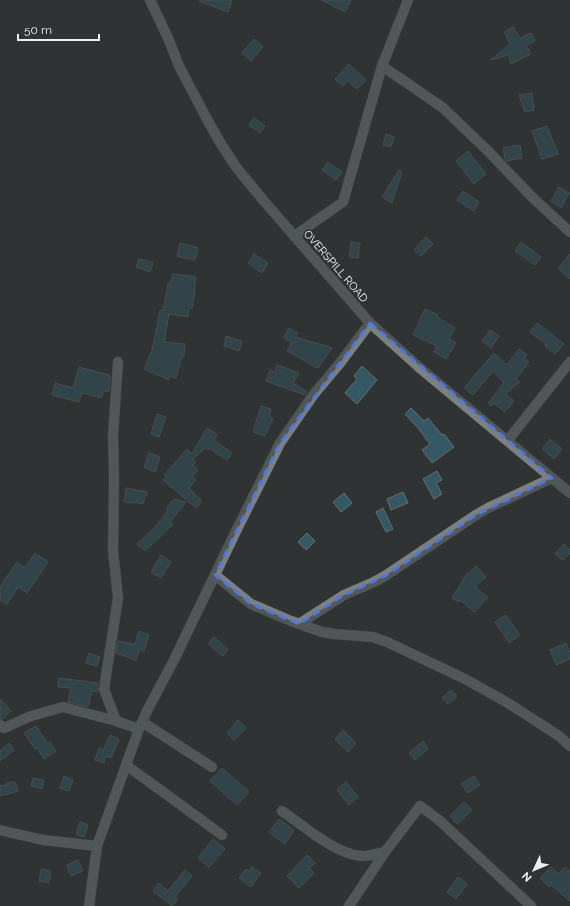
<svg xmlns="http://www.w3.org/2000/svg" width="570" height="906" viewBox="0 0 570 906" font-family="Raleway,sans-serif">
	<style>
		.building { fill: #345965; stroke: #686d6e }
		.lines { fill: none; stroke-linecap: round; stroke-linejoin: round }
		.minor-casing { stroke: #4e5253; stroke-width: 11 }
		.tertiary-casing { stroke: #4e5253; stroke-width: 11 }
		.minor { stroke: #7b8082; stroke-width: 10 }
		.tertiary { stroke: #7b8082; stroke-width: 10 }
		.marked { fill: none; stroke: #5176de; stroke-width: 3; stroke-dasharray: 8 5; stroke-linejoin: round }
		.labels { text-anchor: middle; stroke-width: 3; stroke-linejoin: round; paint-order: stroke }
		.street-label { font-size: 11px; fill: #eceff0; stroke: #2f3334 }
	</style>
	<rect width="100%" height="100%" fill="#2f3334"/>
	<path class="building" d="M199,0H232L228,12L199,1Z
		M321,0H351L345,12Z
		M513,27L520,38L531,33L535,41L526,45L531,54L511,64L508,55L491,60L510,44L504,32Z
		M254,39L263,47L251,61L242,53Z
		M349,64L366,80L357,89L348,81L343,86L335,79Z
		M532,93L534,110L525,112L519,95Z
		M254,118L265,126L260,133L249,125Z
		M547,126L558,154L542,159L532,131Z
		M386,134L394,137L391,147L383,145Z
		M520,145L522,158L506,161L505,159L503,148Z
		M468,151L486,174L474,184L456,161Z
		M328,162L342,172L336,180L322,170Z
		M399,170L402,172L392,203L382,197Z
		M559,187L569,193L561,208L551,201Z
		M463,191L479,202L474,211L457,200Z
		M426,237L433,244L421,256L414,250Z
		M351,242L360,243L358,258L349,257Z
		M521,242L541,257L535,265L515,251Z
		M180,243L198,248L195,260L177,256Z
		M254,254L268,263L262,273L248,263Z
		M570,254V279L558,268Z
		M139,259L153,263L150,272L136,267Z
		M173,274L196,277L194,291L195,292L192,308H189L188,317L169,314L164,342L185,344L184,356H182L176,378L170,376L169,380L144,369L153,348H152L155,337L160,310L163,311L168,284H170Z
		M425,309L438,315L437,317L455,328L449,339L456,343L446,359L434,352L437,346L413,335Z
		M537,323L564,344L555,354L545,346L546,344L530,332Z
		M289,328L298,333L296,337L332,348L318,368L287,351L292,342L284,338Z
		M490,330L499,336L491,348L482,341Z
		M226,336L242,341L239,351L224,346Z
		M519,349L527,355L524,358L529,362L516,379L520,382L505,394L514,401L505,412L494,403L491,406L488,403L504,383L493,371L473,395L464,388L494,353L507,365Z
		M277,365L299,373L293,383L307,392L305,395L266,381L270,370L275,372Z
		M362,366L377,380L357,404L345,393L357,379L354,376Z
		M79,367L109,375L110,377L109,391H108V392L104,391L101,398L82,393L79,402L52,395L55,383L73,388Z
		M261,406L271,409L269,416L273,418L265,436L253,432Z
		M411,408L424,421L428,418L442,435L444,434L454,447L432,463L422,450L430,444L418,428L405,414Z
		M157,414L166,417L159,437L151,434Z
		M207,428L217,434L214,440L232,453L227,460L209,448L208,450L205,448L193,459L196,462L193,465L198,470L192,477L196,480L189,488L202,501L196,508L163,480L167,476L164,475L187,449L192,454Z
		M550,439L562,449L554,459L542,449Z
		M149,453L160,457L155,472L144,467Z
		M437,471L442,480L436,483L442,494L434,499L423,479Z
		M126,488L147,492L143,504L133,502V503L124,502Z
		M403,492L408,503L391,510L387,499Z
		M344,493L352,503L341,512L333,502Z
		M174,499L186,502L170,522L173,524L145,551L137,544L156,526L168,511L166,509Z
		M383,508L393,529L386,532L376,512Z
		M307,533L315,541L306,550L298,542Z
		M564,544L570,550V553L563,560L555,554Z
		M35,553L48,562L27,593L18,587L7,604L0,600V587L17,562L25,568Z
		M161,555L171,562L161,578L151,572Z
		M476,566L486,577L475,587L488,597L474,612L460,600L459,602L452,598L466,575Z
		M506,615L520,635L509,643L495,622Z
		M139,631L149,635L144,651L140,649L136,660L116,653L118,641L135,644Z
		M214,637L228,649L223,656L208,644Z
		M566,643L570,653V659L556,665L550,650Z
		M89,653L100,657L97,666L86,663Z
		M59,678L98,683V692L92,691L88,707L68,702L71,688L58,687Z
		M451,690L457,696L448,704L442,698Z
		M0,699L11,711L2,719H0Z
		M238,720L246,728L234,740L227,733Z
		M36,726L48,744L50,742L56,751L44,759L37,748L35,749L24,733Z
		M343,730L356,743L348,752L335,739Z
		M110,735L119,739L111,758L106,756L104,763L95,760L99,748L104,749Z
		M423,741L428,749L415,760L409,753Z
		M9,743L14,750L0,761V751Z
		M222,768L249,792L237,805L210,781Z
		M64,776L73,780L69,791L60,788Z
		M474,776L480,785L468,793L461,784Z
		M33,778L44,780L42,789L31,786Z
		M11,782H15L18,791L0,796V786L7,785L6,783Z
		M346,782L358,797L349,805L337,790Z
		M464,802L472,810L457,824L450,816Z
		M279,819L294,830L285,844L269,832Z
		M80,822L88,825L84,837L76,834Z
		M213,839L225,849L209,867L198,858Z
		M307,855L315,863L309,868L314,873L299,888L287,876Z
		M78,860L83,871L71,876L67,865Z
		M252,867L261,873L251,887L239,878L246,869L249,871Z
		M551,867L558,874L565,867L570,871V901L551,885L549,887L540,878Z
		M41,869L51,871L49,883L39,881Z
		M185,870L192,876L175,897L178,899L172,906L153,891L159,883L168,891Z
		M458,877L467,884L456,899L447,892Z"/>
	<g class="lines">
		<g class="minor-casing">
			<path id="minor" d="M382,66L442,107L487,150L532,197L570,232
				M294,236L343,202L382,66L408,0
				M118,362L113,436L114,480L113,550L118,598L104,689L116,721L139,729
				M508,440L570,362
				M215,575L251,604L291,621L322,632L334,634L373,637L387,642L465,679L508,703L559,736L570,746
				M299,624L344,595L374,582L385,576L476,515L488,508L552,478
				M142,722L212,767
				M0,725L4,728L31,716L63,707L116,721
				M126,765L222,835
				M282,811C304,826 334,853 360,856C367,857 378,853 385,852
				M0,830L43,840L97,846
				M89,906L97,846L139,729L148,709L174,660L236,531L280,443L314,394L340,363L370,323
				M349,906L385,852L420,806L439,820L531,906"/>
		</g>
		<g class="tertiary-casing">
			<path id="tertiary" d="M150,0L168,38L179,66L208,121L221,144L236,167L263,200L370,323L421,369L570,493"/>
		</g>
		<use href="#minor" class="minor"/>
		<use href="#tertiary" class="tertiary"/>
	</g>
	<path d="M0 0H570V906H0ZM370,323L552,478L476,515L385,576L344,595L299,624L251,604L215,575L280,443Z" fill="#2f3334" fill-opacity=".55" fill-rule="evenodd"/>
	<path class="marked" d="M370,323L552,478L476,515L385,576L344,595L299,624L251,604L215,575L280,443Z"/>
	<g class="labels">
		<g class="street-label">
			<text transform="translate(336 266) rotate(49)" y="4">OVERSPILL ROAD</text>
		</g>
	</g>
	<g transform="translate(534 870) rotate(226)" stroke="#2f3334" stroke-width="3" paint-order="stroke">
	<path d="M0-3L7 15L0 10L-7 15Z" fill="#eceff0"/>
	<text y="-6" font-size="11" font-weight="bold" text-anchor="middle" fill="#eceff0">N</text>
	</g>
	<path d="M18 34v6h81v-6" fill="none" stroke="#eceff0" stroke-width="2"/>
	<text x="24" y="34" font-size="12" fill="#eceff0" stroke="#2f3334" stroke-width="3" paint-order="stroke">50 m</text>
</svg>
